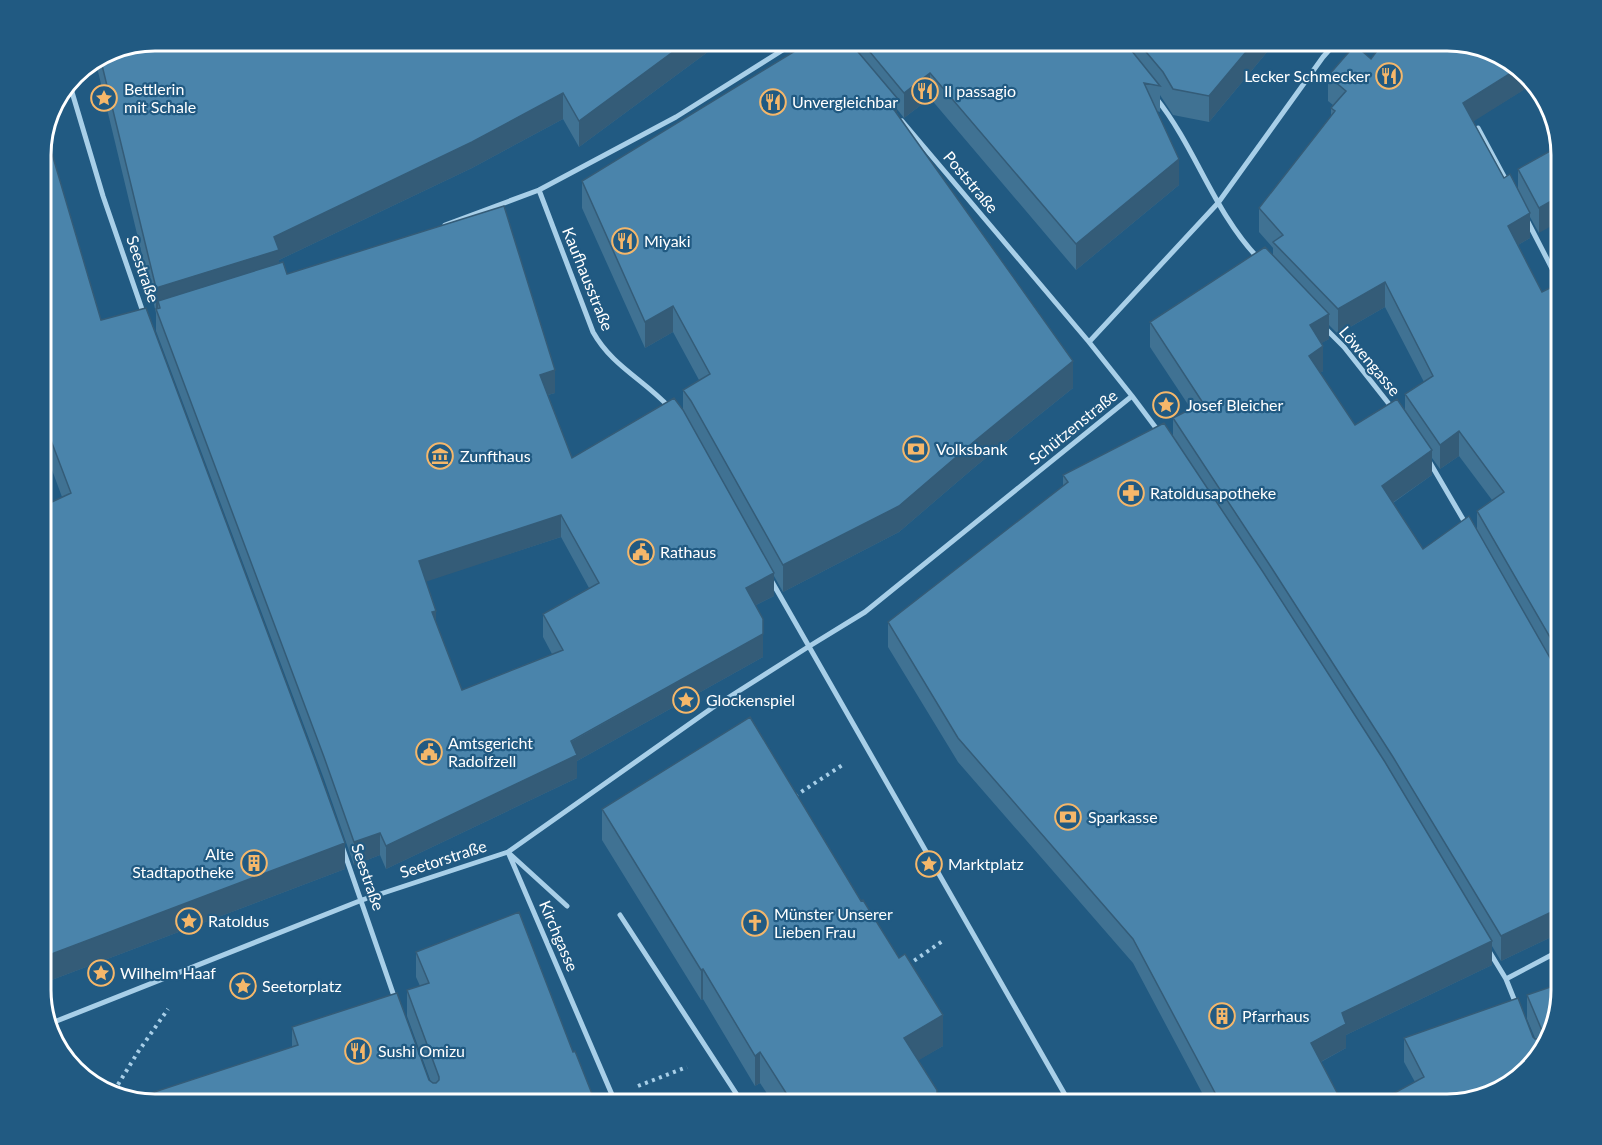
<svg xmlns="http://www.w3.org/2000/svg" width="1602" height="1145" viewBox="0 0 1602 1145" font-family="Lato,sans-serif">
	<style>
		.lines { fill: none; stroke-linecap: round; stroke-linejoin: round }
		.path { stroke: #a8cfe8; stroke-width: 4; stroke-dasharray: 3 4.5; stroke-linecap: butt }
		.pedestrian { stroke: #a8cfe8; stroke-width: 5 }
		.wall { fill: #407293; fill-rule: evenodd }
		.shaded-wall { fill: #345c78 }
		.building { fill: #4a84ab; stroke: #345c78; stroke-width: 1.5; fill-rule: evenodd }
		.labels { text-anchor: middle; stroke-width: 4.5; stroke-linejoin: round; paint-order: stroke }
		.poi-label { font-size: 16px; fill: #fff; stroke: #215a82; text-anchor: start }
		.street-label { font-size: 16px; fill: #fff; stroke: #215a82 }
		.rim { fill: none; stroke: #fff; stroke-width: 3 }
	</style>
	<rect width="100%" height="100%" fill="#215a82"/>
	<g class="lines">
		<path class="path" d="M795,796L844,764
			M908,965L944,940
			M638,1086L687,1067
			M114,1091L138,1052L168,1009"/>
		<path class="pedestrian" d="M69,82L103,196L144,315
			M1156,98C1196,148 1214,213 1259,259
			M902,121L1089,342
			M1478,128L1507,182
			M539,190L593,332C612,366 643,379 669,407
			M1528,222L1561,286
			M445,225L539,190L676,117L797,41
			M1326,329L1344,347L1393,409
			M1132,396L1159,432
			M1429,461L1467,526
			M771,580L1068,1100L1062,1104
			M342,846L395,999
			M508,852L616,1104
			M511,855L567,906
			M620,915L743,1104
			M1489,951L1506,979L1516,1004
			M1506,979L1561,950
			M49,1024L362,900L508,852L712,708L808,647L865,612L1132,396L1089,342L1218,203L1323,57L1337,41"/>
	</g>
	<path class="wall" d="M155,40H724L579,147L563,119L472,168L279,260V263L287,274L555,393L548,395L572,458L683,410V390L699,380L673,332L645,348L582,208V181L813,40H1277L1209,122L1173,115L1160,95V112L1157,111L1179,185L1076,270L930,98L904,118L897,109V113L1073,388L976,466L899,532L783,592L774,576V596L756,605L763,657L577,761V778L386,869L380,855L354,865L324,779L156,331V313L96,63ZM561,537L589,588L543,614V637L552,654L462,690L436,623L426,581Z
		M1371,59L1516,64L1533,84L1473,121L1504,178L1518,190V169L1559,146L1539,233L1530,217V238L1518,245L1542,292L1562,282V932L1501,961L1492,946V965L1346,1035V1048L1321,1062L1343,1104H1208L1133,963L958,762L888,647V622L1063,486V475L1173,436V418L1191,409L1150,347V322L1273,256V248L1259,232V208L1331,116V108L1333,105L1328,101V76ZM1385,307L1424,382L1405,394V411L1355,425L1320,373L1323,371L1321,343L1329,339V325L1338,334ZM1459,456L1492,500L1477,511V530L1423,549L1393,503L1432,475V458L1440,469Z
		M41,147L101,320L345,869L41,984V507L62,497L41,440Z
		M602,809L943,1046L918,1060L937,1104H774L760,1083L755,1086L703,999L701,1000L602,840Z
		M416,952L573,1052L596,1104H155L292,1047V1027L431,1082L407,1016V990L420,986L416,977Z
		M1562,983L1538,1059L1415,1082L1404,1062V1038L1533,1037L1535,1038L1527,1019V995Z"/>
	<path class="shaded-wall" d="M689,40H724L579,147V121Z
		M1256,40H1277L1209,122V96Z
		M1519,68L1533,84L1463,128V103Z
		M930,73V98L904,118V93Z
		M563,93V119L472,168L279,260V276L160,308L158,301V313L156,310V288L274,237Z
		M897,98V124L890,104Z
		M1179,159V185L1076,270V244Z
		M1562,195V220L1539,233V208Z
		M1530,213V238L1508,251V226Z
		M1385,282V307L1338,334V309Z
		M673,306V332L645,348V322Z
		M1329,314V339L1310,350V325Z
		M1323,346V371L1309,380V356Z
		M1073,361V388L976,466L899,532L783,592V565L976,440Z
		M555,370V393L540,397V375Z
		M1459,431V456L1440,469V445Z
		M1432,450V475L1382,510V486Z
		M561,515V537L419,584V561Z
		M774,573V596L746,610V588Z
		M436,611V634L432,612Z
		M763,634V657L577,761V778L386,869V846Z
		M380,833V855L354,865V842Z
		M345,843V869L41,984V958Z
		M1562,907V932L1501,961V936Z
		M1492,941V965L1346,1035V1048L1311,1067V1043L1342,1013Z
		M703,969V999L701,1000V970Z
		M943,1015V1046L904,1069V1038Z
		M760,1052V1083L755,1086V1056Z"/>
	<path class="building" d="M155,40H689L579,121L563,93L472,142L274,237L279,250L156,288L101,61Z
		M813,40H848L897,98L890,104L1073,361L976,440L899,506L783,565L691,401L683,390L710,374L673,306L645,322L582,181Z
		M860,40H1123L1160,86L1144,83L1179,159L1076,244L930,73L904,93Z
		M1136,40H1256L1209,96L1173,89L1163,72Z
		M1385,40H1447L1516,64L1519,68L1463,103L1504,178L1510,174L1530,213L1508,226L1542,292L1562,282V658L1477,511L1504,492L1459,431L1440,445L1405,394L1433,376L1385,282L1338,309L1273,242L1283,235L1259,208L1335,111L1331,108L1346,91L1328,76L1355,45L1371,59Z
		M45,130L101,320L146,308L314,757L345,843L41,958V507L71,493L41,414V147Z
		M1559,146L1562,155V195L1539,208L1518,169Z
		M504,206L555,370L540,375L572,458L674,398L683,410L774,573L746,588L763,619V634L571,741L577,755L386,846L380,833L354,842L324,757L156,309L160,308L158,301L283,262L287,274ZM561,515L599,583L543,614L563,650L462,690L432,612L436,611L419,561Z
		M1265,247L1329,314L1310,325L1323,346L1309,356L1355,425L1397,399L1432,450L1382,486L1423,549L1469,516L1557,670L1560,672H1562V907L1501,936L1393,757L1271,567L1173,418L1203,403L1150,322Z
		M1164,423L1263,572L1385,762L1492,941L1342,1013L1346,1024L1311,1043L1343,1104H1221L1133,939L958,738L888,622L1068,482L1063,475Z
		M750,717L861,901L863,900L899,958L905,954L943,1015L904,1038L937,1090V1104H793L760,1052L755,1056L703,969L701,970L602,809Z
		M519,912L573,1052L575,1051L596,1104H155L136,1098L298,1045L292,1027L397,993L429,1080L433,1083H436L439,1080V1077L407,990L429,983L416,952Z
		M1562,983V990L1538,1059L1498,1093L1447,1104H1374L1424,1077L1404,1038L1518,998L1533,1037L1535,1039H1539L1542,1037L1543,1033L1527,995Z"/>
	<defs>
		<g id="restaurant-ring" transform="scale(1.35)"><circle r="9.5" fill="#215a82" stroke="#f5b76a" stroke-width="1.5"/><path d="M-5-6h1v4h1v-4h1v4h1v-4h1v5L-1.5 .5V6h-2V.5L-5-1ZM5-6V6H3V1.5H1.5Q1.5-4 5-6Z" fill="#f5b76a"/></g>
		<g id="sight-ring" transform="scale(1.35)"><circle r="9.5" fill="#215a82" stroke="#f5b76a" stroke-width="1.5"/><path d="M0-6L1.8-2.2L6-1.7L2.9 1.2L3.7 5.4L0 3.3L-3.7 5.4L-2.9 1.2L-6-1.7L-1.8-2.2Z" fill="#f5b76a"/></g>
		<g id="bank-ring" transform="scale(1.35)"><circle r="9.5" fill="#215a82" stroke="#f5b76a" stroke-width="1.5"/><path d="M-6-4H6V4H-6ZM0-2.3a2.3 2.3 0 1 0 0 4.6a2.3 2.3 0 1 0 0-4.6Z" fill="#f5b76a"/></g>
		<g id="museum-ring" transform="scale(1.35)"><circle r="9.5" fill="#215a82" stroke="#f5b76a" stroke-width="1.5"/><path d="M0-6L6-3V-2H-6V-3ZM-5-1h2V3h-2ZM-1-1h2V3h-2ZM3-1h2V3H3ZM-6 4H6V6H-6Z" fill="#f5b76a"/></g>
		<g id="pharmacy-ring" transform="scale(1.35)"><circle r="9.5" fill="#215a82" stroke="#f5b76a" stroke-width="1.5"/><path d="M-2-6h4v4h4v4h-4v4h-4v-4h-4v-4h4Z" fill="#f5b76a"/></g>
		<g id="civic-ring" transform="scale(1.35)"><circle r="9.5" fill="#215a82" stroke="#f5b76a" stroke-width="1.5"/><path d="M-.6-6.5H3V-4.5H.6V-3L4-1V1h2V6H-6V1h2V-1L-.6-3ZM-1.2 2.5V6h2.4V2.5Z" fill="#f5b76a"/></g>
		<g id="building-ring" transform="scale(1.35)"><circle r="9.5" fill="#215a82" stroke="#f5b76a" stroke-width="1.5"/><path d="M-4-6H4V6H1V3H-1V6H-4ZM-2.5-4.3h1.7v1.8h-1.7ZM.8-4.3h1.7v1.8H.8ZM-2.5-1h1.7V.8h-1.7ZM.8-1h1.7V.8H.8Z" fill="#f5b76a"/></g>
		<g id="church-ring" transform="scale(1.35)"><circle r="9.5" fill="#215a82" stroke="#f5b76a" stroke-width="1.5"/><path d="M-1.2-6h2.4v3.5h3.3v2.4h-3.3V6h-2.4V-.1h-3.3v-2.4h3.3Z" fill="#f5b76a"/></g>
	</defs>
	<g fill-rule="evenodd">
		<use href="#restaurant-ring" x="1389" y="76"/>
		<use href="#restaurant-ring" x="925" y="91"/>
		<use href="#sight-ring" x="104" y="98"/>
		<use href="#restaurant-ring" x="773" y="102"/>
		<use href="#restaurant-ring" x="625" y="241"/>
		<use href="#sight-ring" x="1166" y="405"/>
		<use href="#bank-ring" x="916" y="449"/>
		<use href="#museum-ring" x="440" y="456"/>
		<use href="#pharmacy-ring" x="1131" y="493"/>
		<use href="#civic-ring" x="641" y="552"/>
		<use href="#sight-ring" x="686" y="700"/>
		<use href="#civic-ring" x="429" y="752"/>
		<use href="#bank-ring" x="1068" y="817"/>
		<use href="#building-ring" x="254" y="863"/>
		<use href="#sight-ring" x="929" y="864"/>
		<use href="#sight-ring" x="189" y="921"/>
		<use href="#church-ring" x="755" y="923"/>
		<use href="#sight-ring" x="101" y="973"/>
		<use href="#sight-ring" x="243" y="986"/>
		<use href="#building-ring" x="1222" y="1016"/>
		<use href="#restaurant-ring" x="358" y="1051"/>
	</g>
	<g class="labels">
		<g class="poi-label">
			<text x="1370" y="82" text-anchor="end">Lecker Schmecker</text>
			<text x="124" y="95">Bettlerin<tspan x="124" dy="18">mit Schale</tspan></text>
			<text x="944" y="97">Il passagio</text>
			<text x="792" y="108">Unvergleichbar</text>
			<text x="644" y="247">Miyaki</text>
			<text x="1186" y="411">Josef Bleicher</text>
			<text x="936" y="455">Volksbank</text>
			<text x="460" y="462">Zunfthaus</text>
			<text x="1150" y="499">Ratoldusapotheke</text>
			<text x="660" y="558">Rathaus</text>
			<text x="706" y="706">Glockenspiel</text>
			<text x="448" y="749">Amtsgericht<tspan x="448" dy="18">Radolfzell</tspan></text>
			<text x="1088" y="823">Sparkasse</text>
			<text x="234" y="860" text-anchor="end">Alte<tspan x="234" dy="18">Stadtapotheke</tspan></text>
			<text x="948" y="870">Marktplatz</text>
			<text x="774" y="920">Münster Unserer<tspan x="774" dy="18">Lieben Frau</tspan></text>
			<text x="208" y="927">Ratoldus</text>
			<text x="120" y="979">Wilhelm Haaf</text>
			<text x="262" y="992">Seetorplatz</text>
			<text x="1242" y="1022">Pfarrhaus</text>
			<text x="378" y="1057">Sushi Omizu</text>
		</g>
		<g class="street-label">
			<text transform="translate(971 182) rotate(50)" y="6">Poststraße</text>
			<text transform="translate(143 269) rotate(71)" y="6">Seestraße</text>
			<text transform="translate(588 279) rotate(68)" y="6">Kaufhausstraße</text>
			<text transform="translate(1370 361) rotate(50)" y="6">Löwengasse</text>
			<text transform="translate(1073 427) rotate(-39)" y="6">Schützenstraße</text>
			<text transform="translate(443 859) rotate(-18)" y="6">Seetorstraße</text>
			<text transform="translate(368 877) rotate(71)" y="6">Seestraße</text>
			<text transform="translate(559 936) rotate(67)" y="6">Kirchgasse</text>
		</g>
	</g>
	<path d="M0 0H1602V1145H0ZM155 51H1447A104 104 0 0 1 1551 155V990A104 104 0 0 1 1447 1094H155A104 104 0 0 1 51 990V155A104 104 0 0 1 155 51Z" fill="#215a82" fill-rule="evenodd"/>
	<path class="rim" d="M155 51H1447A104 104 0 0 1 1551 155V990A104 104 0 0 1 1447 1094H155A104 104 0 0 1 51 990V155A104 104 0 0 1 155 51Z"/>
</svg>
